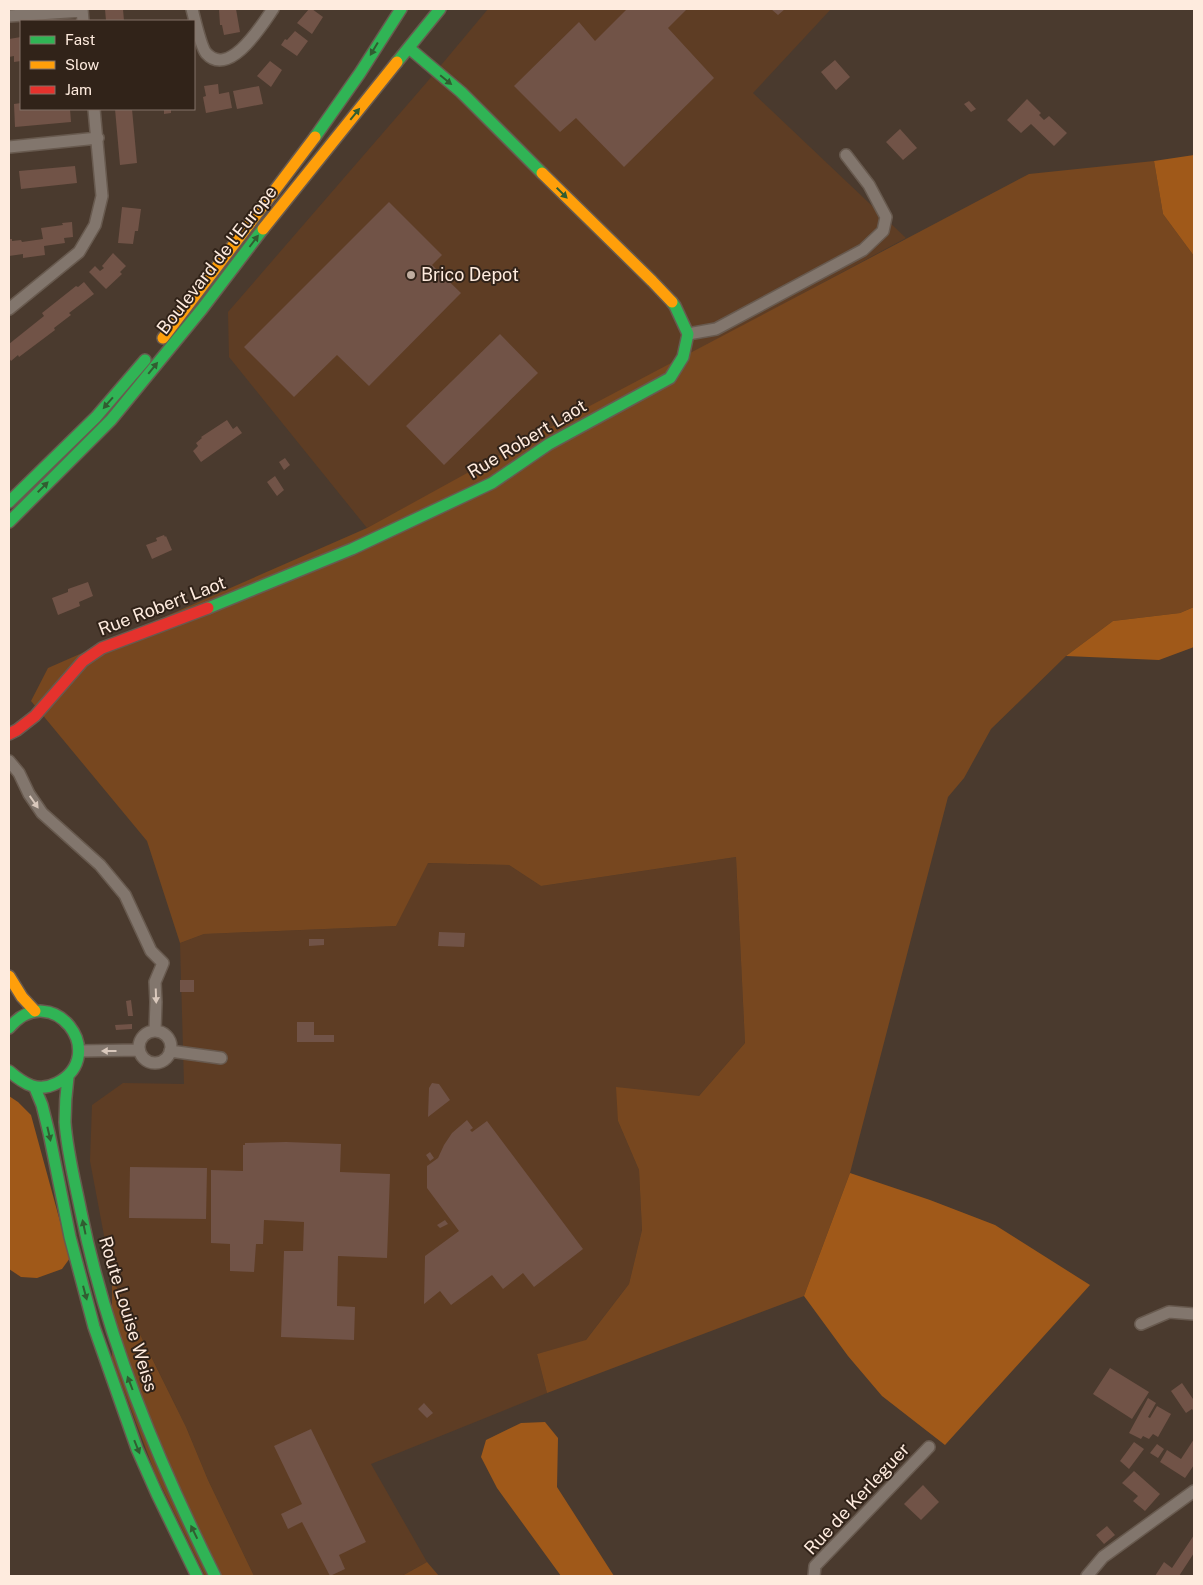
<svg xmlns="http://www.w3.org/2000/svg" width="1203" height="1585" viewBox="0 0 1203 1585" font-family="'Public Sans',sans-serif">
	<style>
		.built { fill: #5e3d24 }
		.green { fill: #77471f }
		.forest { fill: #a05919 }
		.building { fill: #715347 }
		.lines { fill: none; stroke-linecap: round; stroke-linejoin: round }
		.street-casing { stroke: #685a4f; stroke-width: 14 }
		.fast-casing { stroke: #685a4f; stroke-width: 14 }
		.slow-casing { stroke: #685a4f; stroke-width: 14 }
		.jam-casing { stroke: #685a4f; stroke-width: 14 }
		.street { stroke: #82766d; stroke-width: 11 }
		.fast { stroke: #30b455; stroke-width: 11 }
		.slow { stroke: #ff9f0a; stroke-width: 11 }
		.jam { stroke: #e5322d; stroke-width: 11 }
		.oneway { fill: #315d31 }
		.oneway2 { fill: #d9c8bc }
		.poi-dot { fill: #bfada0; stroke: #312319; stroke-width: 2 }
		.labels { text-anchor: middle; stroke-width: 4; stroke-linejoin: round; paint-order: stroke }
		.street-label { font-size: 18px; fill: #feebde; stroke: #312319 }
		.poi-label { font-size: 18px; fill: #feebde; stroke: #312319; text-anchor: start }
	</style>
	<rect width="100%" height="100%" fill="#4a3a2e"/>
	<path class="built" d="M488,9H831L753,93L906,238L367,528L229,357L228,312L427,82Z
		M736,857L745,1043L699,1096L618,1121L639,1170L642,1230L629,1284L585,1341L537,1354L547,1393L371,1464L427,1562L402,1576H254L208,1480L186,1427L112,1278L90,1161L92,1105L123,1083L184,1084L180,943L204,934L396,926L427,863L509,865L541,886Z"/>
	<path class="green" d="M1154,161L1163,214L1194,256V607L1180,613L1113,621L1066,656L991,729L964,778L948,797L850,1173L804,1296L547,1393L537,1354L586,1340L629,1284L642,1230L639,1170L618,1121L616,1087L699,1096L745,1043L736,857L541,886L509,865L428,863L396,926L204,934L180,943L147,841L31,701L48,668L367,528L584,409L1029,174Z
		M112,1278L186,1427L208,1480L254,1576H205L155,1473L112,1359Z
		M427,1562L439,1576H402Z"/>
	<path class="forest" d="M1194,155V256L1163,214L1154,161Z
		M1194,607V647L1159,660L1066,656L1113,621L1180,613Z
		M9,1096L18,1102L31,1115L70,1258L62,1269L37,1278L21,1277L9,1269Z
		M850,1173L930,1200L995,1225L1090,1285L945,1445L882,1396L848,1356L804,1296Z
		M545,1422L558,1438L557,1487L614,1576H561L497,1488L481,1457L486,1440L521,1423Z"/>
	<path class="building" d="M105,9H123L124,21H106Z
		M219,9H236L240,32L224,35L222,25H220Z
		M309,9H312L323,17L312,34L297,23Z
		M627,9H687L668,28L714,78L624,167L576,118L560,132L514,86L579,22L595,41Z
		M771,9H785L778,15Z
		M295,31L308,41L297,56L281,45L285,39L287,40Z
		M21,37V61L14,62V56L9,57V39Z
		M835,60L850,77L836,90L821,72Z
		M270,61L282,70L271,87L257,76Z
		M218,84L219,94L229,92L232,108L206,113L203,97L206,96L204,86Z
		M259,86L263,104L237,109L233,91Z
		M1027,99L1041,113L1039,115L1044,120L1049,116L1067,133L1054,146L1031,124L1021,133L1007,120Z
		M969,101L976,109L971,112L964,104Z
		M21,103V109H70L71,122L15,127L14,104Z
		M115,109H132L137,163L120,165Z
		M164,109H171V113L164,114Z
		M900,129L917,148L903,160L886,142Z
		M75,166L77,183L21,189L19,171Z
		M389,202L442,255L432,265L461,293L369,386L337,355L294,397L244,347Z
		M122,207L141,209L138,231H135L133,244L118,243Z
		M72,222L73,237L64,238L65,243L44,246L45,255L23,258V254L9,256V239H12V241L21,240L22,242L43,239L41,228L63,225L62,223Z
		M113,253L126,266L120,272L122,274L106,289L89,272L95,266L100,271L104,268L102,266Z
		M84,282L94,294L69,313L71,315L54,328L55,330L19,357L18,355L11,361L9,358V344L44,316L42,313L76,286L78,287Z
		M500,334L538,373L444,465L406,426Z
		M227,420L233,429L237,426L242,433L201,462L193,451L198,446L196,443L202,438L201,437Z
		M285,458L290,465L284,470L279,462Z
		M275,476L284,490L277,496L267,482Z
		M164,535L165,537L166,536L172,550L152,559L146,545L157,541L156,538Z
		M88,582L93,596L79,602L80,606L58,615L52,598L68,592V589Z
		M439,932L465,933L464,947L438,946Z
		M309,939H324V945L309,946Z
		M180,980H194V992H180Z
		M131,1000L133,1016H128L126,1001Z
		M297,1022H314V1035H334V1042H297Z
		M132,1024V1029L116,1030L115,1025Z
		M432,1083L439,1084L450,1100L428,1117L429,1088Z
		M467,1120L473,1128L470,1130L472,1132L487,1121L583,1249L534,1287L523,1273L503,1289L492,1275L451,1305L440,1291L424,1304L425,1256L459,1231L427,1188V1166L438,1158L444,1145L452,1133Z
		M286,1142L341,1144L340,1172L390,1174L387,1258L338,1256L337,1306L355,1307L354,1340L281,1337L284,1251H303L304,1222L264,1220L263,1244H256L254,1272L230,1271V1244L211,1243V1170L243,1171V1145H245V1143Z
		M430,1152L434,1158L430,1161L426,1155Z
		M130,1167L207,1168L206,1219L129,1218Z
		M445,1220L448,1224L440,1228L437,1225Z
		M1110,1368L1149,1392L1132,1419L1093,1394Z
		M1182,1383L1193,1399L1194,1398V1412L1192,1409L1186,1413L1171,1391Z
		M1148,1398L1156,1403L1148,1417L1150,1418L1157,1406L1171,1414L1158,1437L1153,1434L1149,1439L1143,1436L1141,1439L1129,1433Z
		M424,1403L433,1413L427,1418L418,1409Z
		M311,1429L366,1542L339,1555L345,1569L330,1576L302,1522L288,1529L281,1514L302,1504L274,1446Z
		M1194,1439V1465L1185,1478L1160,1462L1167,1450L1181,1459Z
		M1134,1442L1144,1449L1129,1469L1120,1461Z
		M1157,1444L1164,1449L1158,1458L1150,1453Z
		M1134,1471L1160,1494L1145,1511L1133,1501L1138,1496L1122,1483Z
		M923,1485L939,1502L921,1520L904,1504Z
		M1107,1526L1115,1535L1104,1544L1096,1535Z
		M1194,1535V1553L1179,1576H1155L1164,1562L1172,1568Z"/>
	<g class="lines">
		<g class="street-casing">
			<path id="street" d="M82,9L83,21
				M192,9C194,17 201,47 206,53C229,79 262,25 273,9
				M9,16L82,11
				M9,147L98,138
				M9,309L79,252L95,225L102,196L94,109
				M688,334L716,329L863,250L883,231L886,217L869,185L846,155
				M9,761L19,773L29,794L42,813L100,865L125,895L151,951L163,963L155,982L156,1002L155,1031
				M139 1047a16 16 0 1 1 32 0a16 16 0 1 1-32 0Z
				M79,1051L139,1050
				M170,1051L221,1058
				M1141,1324L1169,1312L1194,1314
				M814,1576L815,1566L929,1447
				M1087,1576L1103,1557L1194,1491"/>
		</g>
		<g class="fast-casing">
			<path id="fast" d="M409,48L461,92L542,173
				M397,62L440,9
				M315,137L360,73L401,9
				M9,502L96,417L145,360
				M9,522L111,420L202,309L263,229
				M208,608L352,549L492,483L549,444L670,378L683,357L688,334L675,306L672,302
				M9,1028C52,977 111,1055 57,1083C38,1093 24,1084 9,1071
				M68,1077C66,1092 65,1107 65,1122C67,1152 75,1182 81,1212C107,1340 157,1459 215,1576
				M35,1088L42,1105L49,1133L70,1237L94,1327L137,1449L157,1494L197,1576"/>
		</g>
		<g class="slow-casing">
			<path id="slow" d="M542,173L652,281L672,302
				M263,229L397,62
				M163,338L315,137
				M9,976L22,997L35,1011"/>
		</g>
		<g class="jam-casing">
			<path id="jam" d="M9,734L17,730L35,716L83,661L102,648L208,608"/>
		</g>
		<use href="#street" class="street"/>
		<use href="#fast" class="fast"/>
		<use href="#slow" class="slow"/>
		<use href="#jam" class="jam"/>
	</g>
	<defs><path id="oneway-solid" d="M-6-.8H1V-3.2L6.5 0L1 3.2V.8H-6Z" transform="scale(1.25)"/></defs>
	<g class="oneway">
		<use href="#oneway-solid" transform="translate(374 49) rotate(121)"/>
		<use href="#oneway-solid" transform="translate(446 80) rotate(39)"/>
		<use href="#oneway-solid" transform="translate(355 114) rotate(-51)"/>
		<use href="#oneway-solid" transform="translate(562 193) rotate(45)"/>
		<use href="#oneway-solid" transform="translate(254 241) rotate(-53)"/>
		<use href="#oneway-solid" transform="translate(153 368) rotate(-51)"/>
		<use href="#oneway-solid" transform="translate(108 403) rotate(131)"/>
		<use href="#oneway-solid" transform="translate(43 487) rotate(-45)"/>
		<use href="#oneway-solid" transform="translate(49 1134) rotate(77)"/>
		<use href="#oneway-solid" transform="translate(84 1227) rotate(-102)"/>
		<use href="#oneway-solid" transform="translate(85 1293) rotate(75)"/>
		<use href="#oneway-solid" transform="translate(130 1383) rotate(-111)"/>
		<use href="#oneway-solid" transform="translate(137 1447) rotate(68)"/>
		<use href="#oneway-solid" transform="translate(194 1532) rotate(-116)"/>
	</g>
	<g class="oneway2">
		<use href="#oneway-solid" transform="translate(34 802) rotate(55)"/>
		<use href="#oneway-solid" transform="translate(156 996) rotate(88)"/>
		<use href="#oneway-solid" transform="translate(109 1051) rotate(180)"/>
	</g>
	<circle class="poi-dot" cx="411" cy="275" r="5"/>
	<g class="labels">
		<g class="street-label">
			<text transform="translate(217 260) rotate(-52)" y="6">Boulevard de l'Europe</text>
			<text transform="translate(527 439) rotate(-31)" y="6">Rue Robert Laot</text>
			<text transform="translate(162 606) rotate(-21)" y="6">Rue Robert Laot</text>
			<text transform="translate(128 1314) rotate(73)" y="6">Route Louise Weiss</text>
			<text transform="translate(857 1499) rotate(-47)" y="6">Rue de Kerleguer</text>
		</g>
		<g class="poi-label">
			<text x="421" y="281">Brico Depot</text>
		</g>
	</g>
	<rect width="1203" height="1585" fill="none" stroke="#feebde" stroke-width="20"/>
	<rect x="20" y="20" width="175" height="90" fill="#312319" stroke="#837368"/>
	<rect x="30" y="36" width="25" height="8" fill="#30b455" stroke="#837368"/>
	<text x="65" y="45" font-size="15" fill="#feebde">Fast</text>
	<rect x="30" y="61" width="25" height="8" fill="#ff9f0a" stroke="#837368"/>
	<text x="65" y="70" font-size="15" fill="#feebde">Slow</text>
	<rect x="30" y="86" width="25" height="8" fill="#e5322d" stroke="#837368"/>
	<text x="65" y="95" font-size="15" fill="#feebde">Jam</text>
</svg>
